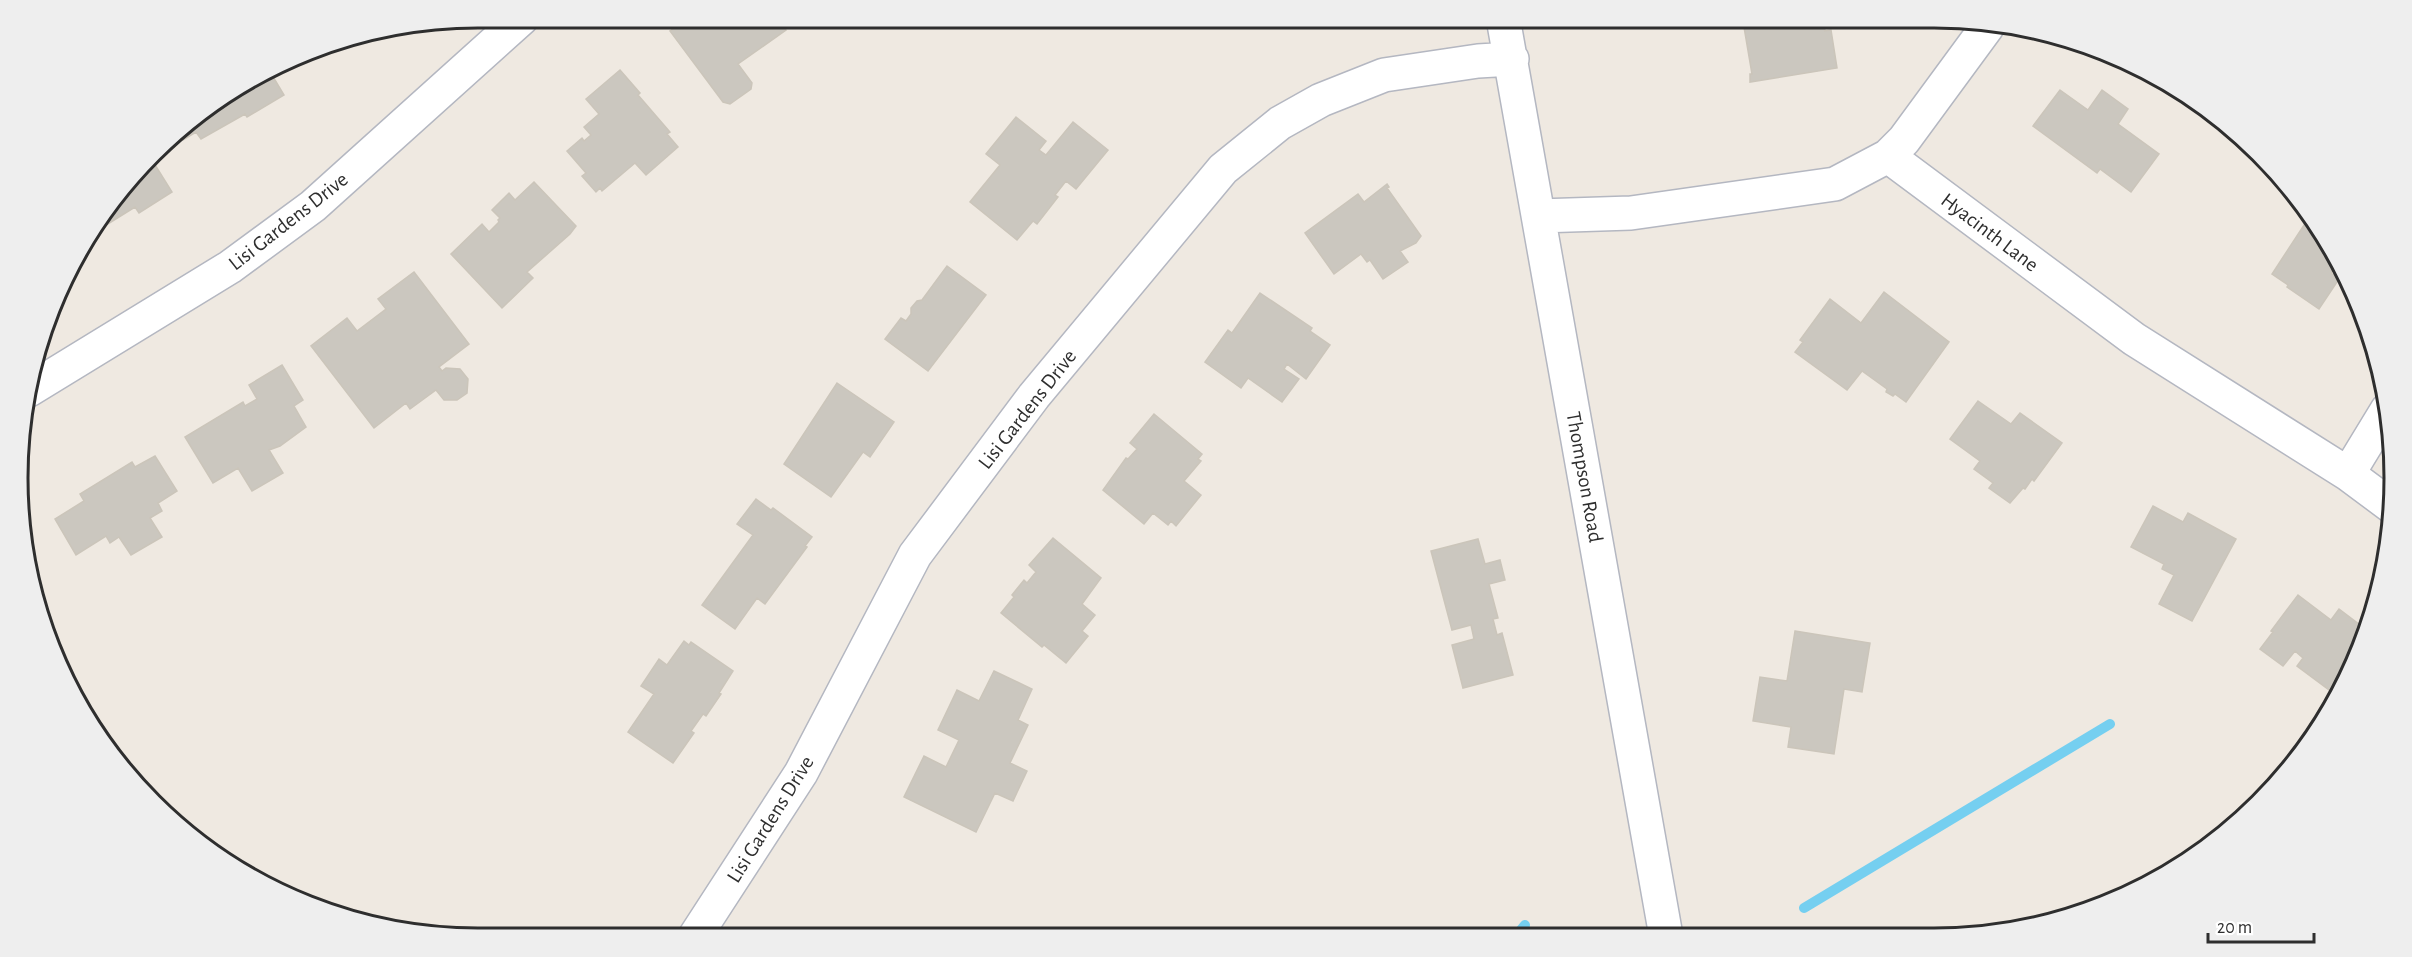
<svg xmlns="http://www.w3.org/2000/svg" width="2412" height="957" viewBox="0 0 2412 957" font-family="'Alegreya Sans',sans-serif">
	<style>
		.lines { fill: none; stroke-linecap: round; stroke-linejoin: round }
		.stream { stroke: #75cff0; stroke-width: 10 }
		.building { fill: #cbc7bf; stroke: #cbc5ba; stroke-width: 1.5 }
		.minor-casing { stroke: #b4b7c1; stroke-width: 36 }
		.minor { stroke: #fff; stroke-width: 33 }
		.labels { text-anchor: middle; stroke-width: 4.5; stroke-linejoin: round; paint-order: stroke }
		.street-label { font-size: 21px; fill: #2e2e2e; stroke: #fff }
		.rim { fill: none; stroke: #2e2e2e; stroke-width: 3 }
	</style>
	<rect width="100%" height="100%" fill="#efe9e1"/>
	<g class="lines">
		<path class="stream" d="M1804,908L2110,724
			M1516,936L1525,925"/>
	</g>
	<path class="building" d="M689,18H778L786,30L738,64L752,83L751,89L730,104L723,102L670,31Z
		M1789,18H1823L1825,31L1831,30L1837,68L1750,82V74H1752L1744,27L1789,20Z
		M269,70L284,95L247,117L245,114L201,139L196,132L183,140L178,130L249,80Z
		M620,70L640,93L638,95L670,132L667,134L678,147L646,175L635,163L602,191L600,188L596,192L582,176L586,173L567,151L582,138L584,141L591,135L584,127L599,114L586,99Z
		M2060,90L2088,110L2102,90L2128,109L2118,124L2159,154L2131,192L2100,169L2097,173L2033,126Z
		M1016,117L1046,141L1039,150L1046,155L1073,122L1108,150L1076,189L1066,181L1055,195L1058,197L1037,224L1033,221L1017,240L970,202L1000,165L986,154Z
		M152,160L172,192L139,213L135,207L90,235Z
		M534,182L576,226L570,234L527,272L533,278L502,308L451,254L482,224L489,232L499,222L498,220L500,218L492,210L509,193L515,200Z
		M1387,184L1389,187L1387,188L1421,236L1416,243L1400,251L1408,262L1383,279L1370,260L1367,262L1361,254L1334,274L1305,233L1358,194L1364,202Z
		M2310,216L2338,261L2331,273L2339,279L2319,309L2287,287L2288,285L2272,274Z
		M947,266L986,295L928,371L885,339L901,318L906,321L911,314V308L917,301L922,300Z
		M414,272L469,344L439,367L442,371L446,368L460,369L468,379L467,393L457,400H444L436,390L410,409L406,403L374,428L311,346L347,318L357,331L386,309L378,299Z
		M1884,292L1949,342L1906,402L1895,394L1893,396L1886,392L1887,389L1862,371L1847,390L1795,352L1803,342L1800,340L1830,299L1861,323Z
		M1260,293L1312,328L1310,331L1330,345L1306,379L1287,364L1284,369L1299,379L1282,402L1248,378L1241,388L1205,362L1228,330L1232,333Z
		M282,365L303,400L294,406L306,427L280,446L269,450L283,473L252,491L238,468L213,483L185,437L243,402L245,406L257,399L249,385Z
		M837,383L894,422L870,457L863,452L831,497L784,464Z
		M1978,401L2011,424L2020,413L2062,443L2034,481L2032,479L2025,489L2023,488L2010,503L1989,488L1993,483L1974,469L1980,461L1950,439Z
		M1154,414L1202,454L1198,459L1201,461L1184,481L1201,495L1176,526L1171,521L1168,525L1153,513L1144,524L1103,490L1126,458L1128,459L1137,449L1130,443Z
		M155,456L177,491L158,503L162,511L150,518L162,537L131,555L119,537L110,543L106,536L76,555L55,519L84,501L80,494L132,462L135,467Z
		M756,499L771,510L773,508L812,537L805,546L807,547L765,604L757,598L735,629L702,605L753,535L737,524Z
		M2153,506L2183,522L2188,513L2236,539L2192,621L2159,604L2174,575L2162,569L2164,564L2131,547Z
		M1053,538L1101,578L1082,604L1095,615L1082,631L1088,636L1066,663L1044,645L1042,647L1001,613L1014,597L1012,595L1024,580L1027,583L1036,572L1029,565Z
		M1478,539L1485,564L1500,560L1505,580L1489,584L1498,618L1493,619L1497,635L1502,633L1513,675L1463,688L1452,645L1474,639L1471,625L1452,630L1431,551Z
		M2298,595L2331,620L2339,609L2368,631L2336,695L2297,666L2303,658L2295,651L2283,666L2260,649L2273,632L2271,631Z
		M1795,631L1870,643L1862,692L1844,689L1834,754L1788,747L1791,727L1753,721L1760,677L1787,681Z
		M684,641L689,645L691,642L733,671L719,693L721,694L706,716L703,714L691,731L694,733L673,763L628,732L654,694L641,686L659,659L667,665Z
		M994,671L1032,689L1018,720L1028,725L1010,763L1027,771L1013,801L995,793L976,832L904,797L924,756L946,767L959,740L938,730L957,690L979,701Z"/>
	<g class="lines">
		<g class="minor-casing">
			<path id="minor" d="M1503,18L1666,936
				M1888,156L2134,339L2348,474L2391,506
				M1539,216L1631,213L1835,184L1888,156L1904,140L1987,27
				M29,390L230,267L313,206L522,18
				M2348,474L2387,410
				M694,938L801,773L915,555L1034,396L1223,169L1280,123L1321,100L1384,75L1478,61L1512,59"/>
		</g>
		<use href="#minor" class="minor"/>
	</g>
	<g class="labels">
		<g class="street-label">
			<text transform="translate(288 221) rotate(-38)" y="7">Lisi Gardens Drive</text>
			<text transform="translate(1990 232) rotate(37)" y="7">Hyacinth Lane</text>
			<text transform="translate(1027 409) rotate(-52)" y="7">Lisi Gardens Drive</text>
			<text transform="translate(1585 477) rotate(80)" y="7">Thompson Road</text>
			<text transform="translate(770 819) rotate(-58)" y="7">Lisi Gardens Drive</text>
		</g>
	</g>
	<path d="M0 0H2412V957H0ZM478 28H1934A450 450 0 0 1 2384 478V478A450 450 0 0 1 1934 928H478A450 450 0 0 1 28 478V478A450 450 0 0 1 478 28Z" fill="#eee" fill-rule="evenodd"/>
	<path class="rim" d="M478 28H1934A450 450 0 0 1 2384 478V478A450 450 0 0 1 1934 928H478A450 450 0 0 1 28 478V478A450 450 0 0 1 478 28Z"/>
	<path d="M2208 933v9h106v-9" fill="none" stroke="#2e2e2e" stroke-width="3"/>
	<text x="2217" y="933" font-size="18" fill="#2e2e2e" stroke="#ffffff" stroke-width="4.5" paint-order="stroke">20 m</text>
</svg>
